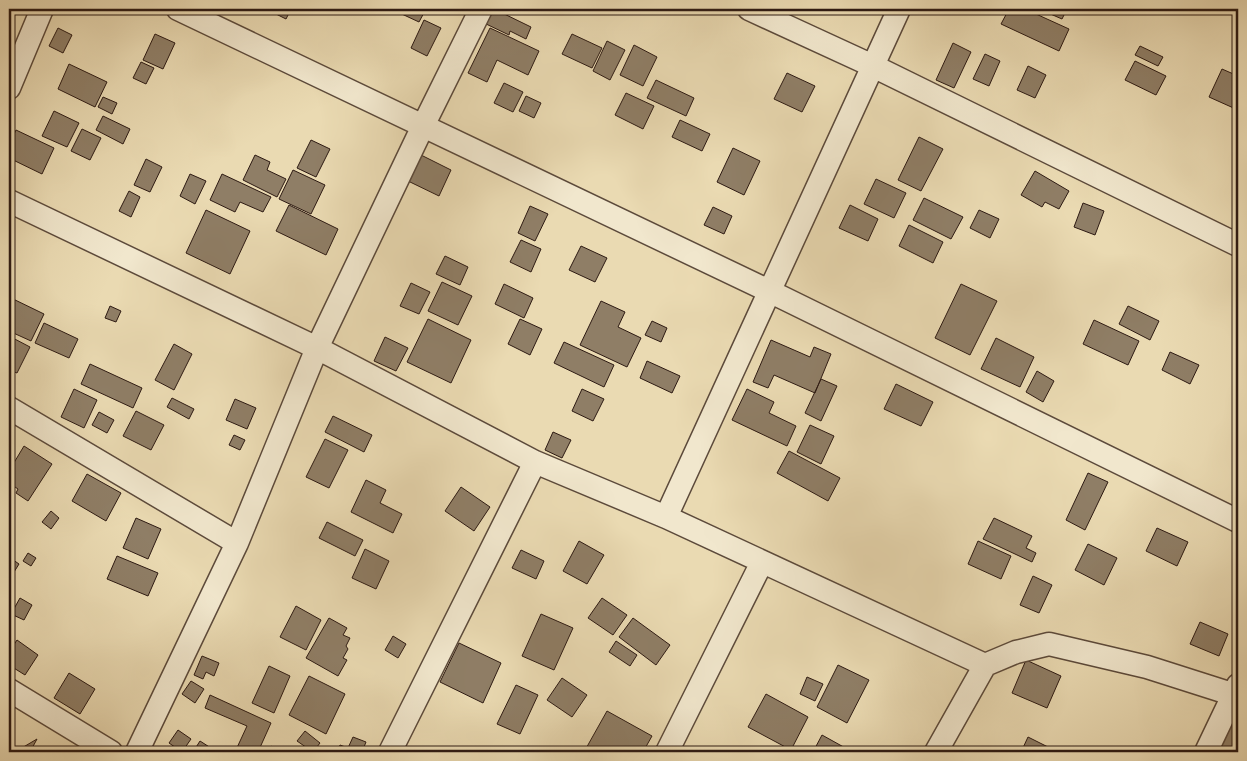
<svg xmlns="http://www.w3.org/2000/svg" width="1247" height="761" viewBox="0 0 1247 761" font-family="Cardo,serif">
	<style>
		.building { fill: #8f7e66; stroke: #2d1a13 }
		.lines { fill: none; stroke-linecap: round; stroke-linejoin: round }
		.minor-casing { stroke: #5c4a3b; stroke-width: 25 }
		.minor { stroke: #f1e7cd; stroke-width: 22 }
	</style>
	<rect width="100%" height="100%" fill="#eadab2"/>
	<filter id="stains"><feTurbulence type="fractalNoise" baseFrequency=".004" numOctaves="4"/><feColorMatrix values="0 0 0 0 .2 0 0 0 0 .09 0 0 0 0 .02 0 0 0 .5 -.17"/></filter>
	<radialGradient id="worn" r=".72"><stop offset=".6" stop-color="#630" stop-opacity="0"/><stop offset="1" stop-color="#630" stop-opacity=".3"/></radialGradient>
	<path class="building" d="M266,9H291L286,19Z
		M391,9H426L419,22Z
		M488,9H494L531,27L526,39L510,31L509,35L482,22Z
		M1009,9H1025L1069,29L1059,51L1001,24Z
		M1039,9H1067L1062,19Z
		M424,20L441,28L427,56L411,48Z
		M58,28L72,35L63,53L49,46Z
		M490,28L539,51L528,75L497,60L487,82L468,73Z
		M155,34L175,43L163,69L143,60Z
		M572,34L602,48L592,68L562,54Z
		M607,41L625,50L610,80L593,71Z
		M953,43L971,52L954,88L936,80Z
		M634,45L657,57L643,86L620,75Z
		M1140,46L1163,57L1158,66L1135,55Z
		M985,54L1000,61L989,86L973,79Z
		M1135,61L1166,76L1156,95L1125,80Z
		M141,62L154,68L146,84L133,78Z
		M69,64L107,82L95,107L58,89Z
		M1028,66L1046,75L1035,98L1017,90Z
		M1222,69L1238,76V110L1209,97Z
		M787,73L815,86L802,112L774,99Z
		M656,80L694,98L686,116L647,98Z
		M504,83L523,92L513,112L494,103Z
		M626,93L654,106L643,129L615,115Z
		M526,96L541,103L534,118L519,111Z
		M103,97L117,103L112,114L98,107Z
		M54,111L79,123L67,147L42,136Z
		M103,116L130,129L123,144L96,130Z
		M680,120L710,134L702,151L672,137Z
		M82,129L101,138L90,160L71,151Z
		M16,130L54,148L42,174L9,158V145Z
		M919,137L943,149L921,191L898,180Z
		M311,140L330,149L316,177L297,168Z
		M733,148L760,161L744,195L717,182Z
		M255,155L270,162L267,170L286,179L277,197L243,180Z
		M421,155L451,170L439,196L408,181Z
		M146,159L162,167L150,192L134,185Z
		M293,170L325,185L311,214L279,199Z
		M1035,171L1069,191L1059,209L1045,202L1042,207L1021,195Z
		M190,174L206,181L195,204L180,196Z
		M222,174L271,197L263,212L240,202L235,212L210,200Z
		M876,179L906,193L894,218L864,204Z
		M129,191L140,197L131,217L119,211Z
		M924,198L963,217L951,239L913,220Z
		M1083,203L1104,211L1095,235L1074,227Z
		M289,205L338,229L326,255L276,231Z
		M850,205L878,219L868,241L839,228Z
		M530,206L548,214L535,241L518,233Z
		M713,207L732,216L724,234L704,225Z
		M206,210L250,231L230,274L186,253Z
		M979,210L999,219L990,238L970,228Z
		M909,225L943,242L933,263L899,246Z
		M521,240L541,249L531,272L510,262Z
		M581,246L607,258L595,282L569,270Z
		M445,256L468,267L460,285L436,274Z
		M442,282L472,296L458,325L428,311Z
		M411,283L430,292L419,314L400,306Z
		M504,284L533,298L524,318L495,304Z
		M961,284L997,301L970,355L935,338Z
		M9,297L44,314L31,341L9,331Z
		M601,301L625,312L618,327L641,338L627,367L580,345Z
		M110,306L121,311L116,322L105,318Z
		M1128,306L1159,321L1150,340L1119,324Z
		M428,319L471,340L451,383L407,362Z
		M520,319L542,329L530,355L508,344Z
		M1094,320L1139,341L1128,365L1083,344Z
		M652,321L667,328L661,342L645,335Z
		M44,323L78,339L69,358L35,343Z
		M9,336L30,347L17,373L9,370Z
		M385,337L408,348L396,371L374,361Z
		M996,338L1034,357L1020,387L981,369Z
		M771,340L810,357L814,347L831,354L815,393L774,375L768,388L753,382Z
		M564,342L614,365L604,387L554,363Z
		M174,344L192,354L174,390L155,380Z
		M1170,352L1199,365L1190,384L1162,370Z
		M647,361L680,376L672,393L640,378Z
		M90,364L142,388L133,408L81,384Z
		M1037,371L1054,381L1043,402L1026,392Z
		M821,379L837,386L821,421L805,413Z
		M896,384L933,402L921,426L884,409Z
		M74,389L97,400L84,428L61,417Z
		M582,389L604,399L593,421L572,411Z
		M747,389L774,402L769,413L796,426L787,446L732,420Z
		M172,398L194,409L189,419L167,407Z
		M235,399L256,408L247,429L226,420Z
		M136,411L164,425L151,450L123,436Z
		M99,412L114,420L107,433L92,425Z
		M333,416L372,435L364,452L325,432Z
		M810,425L834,436L821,464L797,452Z
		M553,432L571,440L562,458L545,450Z
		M234,435L245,440L240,450L229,445Z
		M325,439L348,450L329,488L306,477Z
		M24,446L52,464L28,501L16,493L18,489L9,483V471Z
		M789,451L840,478L828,501L777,473Z
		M1088,473L1108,482L1085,530L1066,520Z
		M87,474L121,493L106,521L72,501Z
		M366,480L386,490L380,503L402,514L393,533L351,512Z
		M461,487L490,507L474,531L445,511Z
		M51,511L59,518L51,529L42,522Z
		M136,518L161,529L148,559L123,548Z
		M994,518L1032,536L1026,548L1036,553L1032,562L983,539Z
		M327,522L363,540L355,556L319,538Z
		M1157,528L1188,542L1177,566L1146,551Z
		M579,541L604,555L587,584L563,571Z
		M978,541L1011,556L1001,579L968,564Z
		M1088,544L1117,558L1104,585L1075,570Z
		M365,549L389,561L376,589L352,578Z
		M521,550L544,561L536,579L512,568Z
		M28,553L36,558L31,566L23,561Z
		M117,556L158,573L148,596L107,579Z
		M9,557L19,564L9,580Z
		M1033,576L1052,585L1039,613L1020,605Z
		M20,598L32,605L24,620L11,614Z
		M602,598L627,615L613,635L588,618Z
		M296,606L321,620L306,650L280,637Z
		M541,614L573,628L554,670L522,656Z
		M329,618L347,628L343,635L350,638L346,646L348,649L343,658L347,660L338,676L306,658Z
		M633,618L670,645L656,665L619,637Z
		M1200,622L1228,634L1219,656L1190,644Z
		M393,636L406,644L398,658L385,650Z
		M17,640L38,655L25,675L9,665V652Z
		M616,641L637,655L630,666L609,652Z
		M459,643L501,663L483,703L440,682Z
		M202,656L219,663L214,676L206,672L203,679L194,675Z
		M1026,660L1061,676L1047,708L1012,693Z
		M838,665L869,680L847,723L817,707Z
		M269,666L290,676L274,713L252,703Z
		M69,673L95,689L80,714L54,698Z
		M309,676L345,694L326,734L289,715Z
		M807,677L823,684L815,701L800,694Z
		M562,678L587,695L572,717L547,700Z
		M191,681L204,689L195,703L182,694Z
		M516,685L538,695L520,734L497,724Z
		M766,694L808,717L791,750L748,727Z
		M210,695L271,723L258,752H235L247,726L205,708Z
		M607,711L652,736L643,752H584Z
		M1234,712L1238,714V741L1232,752L1218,745Z
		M178,730L191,739L182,752L169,743Z
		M305,731L320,743L313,752L297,741Z
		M822,735L849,750L848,752H813Z
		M353,737L366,742L362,752H337L340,745L348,748Z
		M1028,737L1058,752H1027L1022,750Z
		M37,739L30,752H15Z
		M200,741L214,750L213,752H193Z
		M271,746L279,752H266Z"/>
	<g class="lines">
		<g class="minor-casing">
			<path id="minor" d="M178,9L769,291L1238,521
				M749,9L873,66L1238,245
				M9,88L42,9
				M9,201L317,348L535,462L666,517L985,665
				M9,408L237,543
				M666,517L899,9
				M9,690L111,752
				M137,752L237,543L317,348L423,126L481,9
				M390,752L535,462
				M667,752L762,562
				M936,752L985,665L1016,652L1049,644L1147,667L1238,696
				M1206,752L1238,685"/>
		</g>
		<use href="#minor" class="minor"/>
	</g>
	<rect width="1247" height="761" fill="none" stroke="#eadab2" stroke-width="30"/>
	<rect x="10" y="10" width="1227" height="741" fill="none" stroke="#2d1a13" stroke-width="2.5"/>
	<rect x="15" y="15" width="1217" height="731" fill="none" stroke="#2d1a13"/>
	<rect width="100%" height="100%" filter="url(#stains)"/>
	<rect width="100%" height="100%" fill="url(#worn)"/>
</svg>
